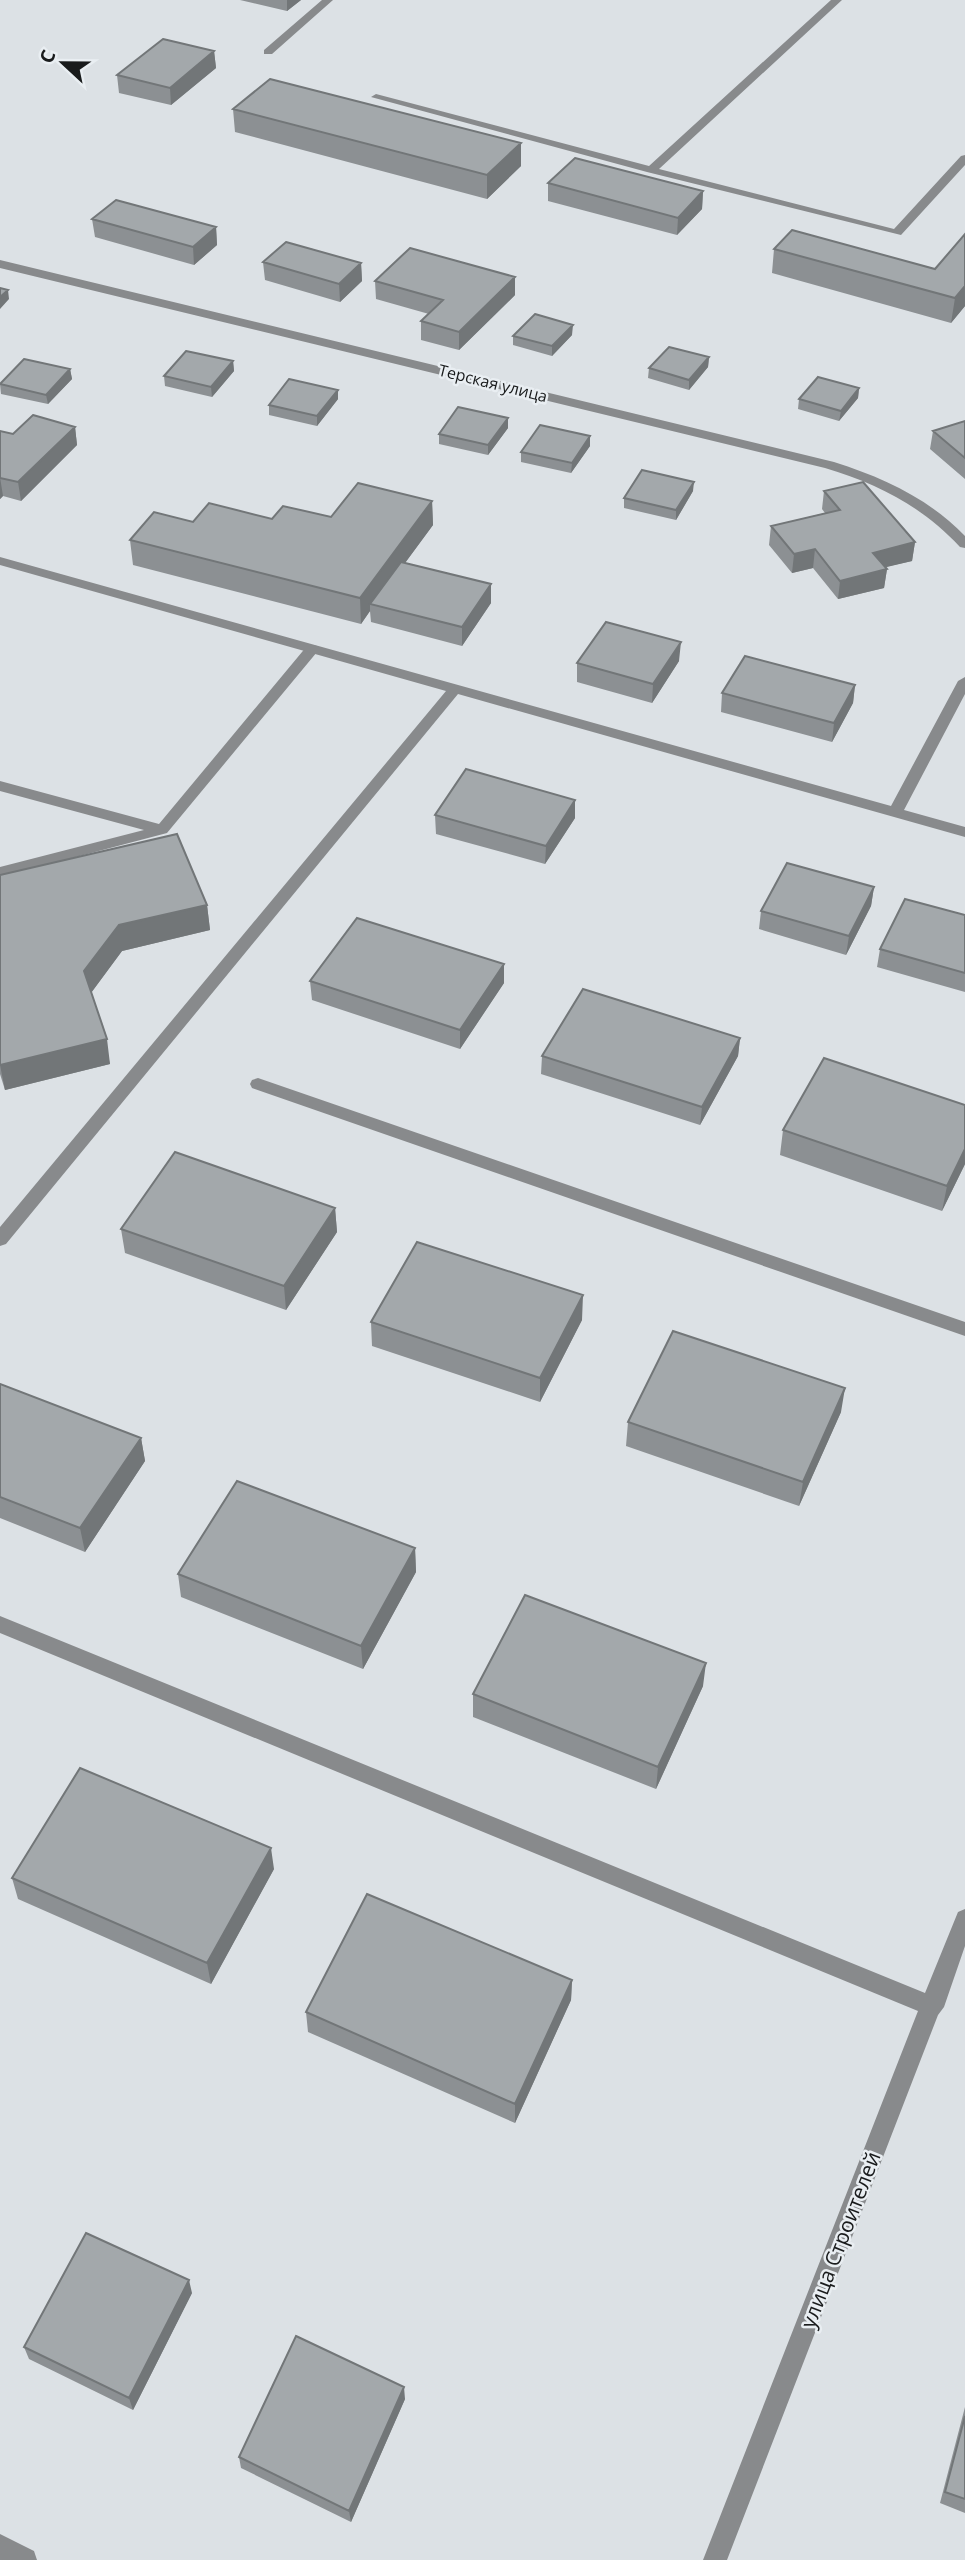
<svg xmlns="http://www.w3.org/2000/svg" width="965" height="2560" viewBox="0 0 965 2560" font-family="'Open Sans',sans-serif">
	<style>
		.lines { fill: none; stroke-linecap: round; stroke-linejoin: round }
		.service { fill: #888a8c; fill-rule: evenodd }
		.minor { fill: #888a8c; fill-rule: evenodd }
		.wall { fill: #8c9093 }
		.shaded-wall { fill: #727678 }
		.building { fill: #a3a8ab; stroke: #727678; stroke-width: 2 }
		.labels { text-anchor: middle; stroke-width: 5; stroke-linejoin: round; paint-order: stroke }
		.far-street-label { font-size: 16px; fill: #191b1c; stroke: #e9eef2 }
		.near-street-label { font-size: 21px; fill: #191b1c; stroke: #e9eef2 }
	</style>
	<rect width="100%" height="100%" fill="#dce1e5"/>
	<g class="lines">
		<path class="service" d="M322,0H333L272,54H264V50Z
			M831,0H842L659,169L894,229L961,156L965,155V165L901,235L647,172L371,97L376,94L649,166Z
			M312,645L317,646V652L167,833L0,877V867L144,830L0,791V781L159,824L307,646Z"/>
		<path class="minor" d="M0,260L834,462C884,478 928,498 965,536V548L960,547C922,506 878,484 825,468L0,268Z
			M0,557L891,806L958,681L965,677V694L904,810L965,827V837L458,694L6,1244L0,1246V1227L446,691L0,565Z
			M258,1078L965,1322V1336L252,1088L250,1084L252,1080Z
			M0,1616L925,1993L958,1912L965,1909V1946L944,2007L938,2015L727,2560H703L918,2011L0,1633Z
			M0,2534L34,2551L37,2560H0Z"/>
	</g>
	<path class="wall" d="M240,0H301L287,11Z
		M214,51L216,68L171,105L119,93L117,75Z
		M233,109L521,143V166L487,199L235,132Z
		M548,183L703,191L702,209L677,235L548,201Z
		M92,219L216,227L217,245L194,265L95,237Z
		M965,234V306L951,323L772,273L774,249L935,269Z
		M263,262L361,263L362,281L340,302L265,280Z
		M375,281L515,295L459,350L421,340V321L429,314L376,299Z
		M572,335L552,356L513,345V336Z
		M709,357L708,367L689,390L648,378L649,368Z
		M233,361L234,371L212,397L165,386L164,376Z
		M70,369L72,379L48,404L1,394L0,384Z
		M859,388L858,398L839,421L798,409L799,399Z
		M338,390V399L317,426L269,415V405Z
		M508,418V428L488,455L439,444V434Z
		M965,421V479L930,449L933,431Z
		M75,427L77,445L21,501L3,496L0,499V431L13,434Z
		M590,436V446L571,473L521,462V452Z
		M693,491L676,520L624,508V498Z
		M824,491L915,542L912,561L885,567L887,569L884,588L838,599L813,568L792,573L769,545L771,526L825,513L822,509Z
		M432,501L433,525L405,563L491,603L462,646L371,622L370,611L361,624L133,565L130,540L193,522L331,517Z
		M679,661L652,703L577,682V663Z
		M855,685L853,703L832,742L721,712L722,693Z
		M575,800V818L545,864L436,834L435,815Z
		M0,875L207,905L210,930L122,951L91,993L110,1064L5,1090L0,1074Z
		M874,887L871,906L846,955L759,929L761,911Z
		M965,915V992L877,967L880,949Z
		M310,981L504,983L460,1049L312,1000Z
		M740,1038L738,1056L700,1125L541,1074L542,1056Z
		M965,1105V1164L942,1211L780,1155L783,1130Z
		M335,1208L337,1232L286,1310L125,1253L121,1229Z
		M582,1320L540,1402L372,1346L371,1322Z
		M0,1384L141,1438L145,1461L85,1552L0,1518Z
		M841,1412L799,1506L626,1446L628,1422Z
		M415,1548L416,1572L363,1669L181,1597L178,1574Z
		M703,1686L656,1789L473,1717V1694Z
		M274,1869L211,1984L18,1899L12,1878Z
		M572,1980L571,2000L515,2123L308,2032L306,2012Z
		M192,2293L133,2410L29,2359L24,2347Z
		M405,2399L351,2522L241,2468L239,2457Z
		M965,2407V2513L940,2503Z"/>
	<path class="shaded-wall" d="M287,0H301L287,11Z
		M214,51L216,68L171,105L170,88Z
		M521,143V166L487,199V175Z
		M703,191L702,209L677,235L678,218Z
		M216,227L217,245L194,265L193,247Z
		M361,263L362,281L340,302L339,284Z
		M515,277V295L459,350V332Z
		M965,286V306L951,323L955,298Z
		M8,290L9,299L0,309V297Z
		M573,325L572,335L552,356V346Z
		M709,357L708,367L689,390V380Z
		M233,361L234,371L212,397L211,387Z
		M70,369L72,379L48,404L46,395Z
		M859,388L858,398L839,421L841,411Z
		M338,390V399L317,426V416Z
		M508,418V428L488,455V445Z
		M75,427L77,445L21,501L18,482Z
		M590,436V446L571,473L572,463Z
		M0,477L3,496L0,499Z
		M694,482L693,491L676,520V510Z
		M432,501L433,525L374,605L370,604V611L361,624L360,598Z
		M915,542L912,561L870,571L873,553Z
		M815,549L813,568L792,573L794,554Z
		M887,569L884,588L838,599L840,581Z
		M491,584V603L462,646V627Z
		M681,642L679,661L652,703L653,684Z
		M855,685L853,703L832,742L834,723Z
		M575,800V818L545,864L546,846Z
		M874,887L871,906L846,955L849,936Z
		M207,905L210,930L122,951L88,997L84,971L119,925Z
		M504,964V983L460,1049V1030Z
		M740,1038L738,1056L700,1125L702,1107Z
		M107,1039L110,1064L5,1090L0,1065Z
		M965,1149V1164L942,1211L947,1186Z
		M335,1208L337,1232L286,1310L284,1286Z
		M583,1295L582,1320L540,1402V1378Z
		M845,1388L841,1412L799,1506L803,1482Z
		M141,1438L145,1461L85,1552L80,1528Z
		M415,1548L416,1572L363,1669L361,1646Z
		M706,1663L703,1686L656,1789L658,1767Z
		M271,1848L274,1869L211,1984L207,1963Z
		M572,1980L571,2000L515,2123V2104Z
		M189,2280L192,2293L133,2410L129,2398Z
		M404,2387L405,2399L351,2522L349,2511Z"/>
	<path class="building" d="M163,39L214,51L170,88L117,75Z
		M270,79L521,143L487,175L233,109Z
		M575,158L703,191L678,218L548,183Z
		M116,200L216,227L193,247L92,219Z
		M792,230L935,269L965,234V286L955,298L774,249Z
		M286,242L361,263L339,284L263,262Z
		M410,248L515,277L459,332L421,321L443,300L375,281Z
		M0,288L8,290L0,297Z
		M535,314L573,325L552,346L513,336Z
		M669,347L709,357L689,380L649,368Z
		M186,351L233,361L211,387L164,376Z
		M24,359L70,369L46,395L0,384Z
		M818,377L859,388L841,411L799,399Z
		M289,379L338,390L317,416L269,405Z
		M458,407L508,418L488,445L439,434Z
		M33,415L75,427L18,482L0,478V431L13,434Z
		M965,421V458L933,431Z
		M540,425L590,436L572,463L521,452Z
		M642,470L694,482L676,510L624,498Z
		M863,482L915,542L873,553L887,569L840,581L815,549L794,554L771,526L840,510L824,491Z
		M358,483L432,501L360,598L130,540L154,512L193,522L209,503L272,519L283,506L331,517Z
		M401,562L491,584L462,627L370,604Z
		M606,622L681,642L653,684L577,663Z
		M745,656L855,685L834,723L722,693Z
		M466,769L575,800L546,846L435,815Z
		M177,834L207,905L119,925L84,971L107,1039L0,1065V875Z
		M787,863L874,887L849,936L761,911Z
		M905,899L965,915V973L880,949Z
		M357,918L504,964L460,1030L310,981Z
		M583,989L740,1038L702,1107L542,1056Z
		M824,1058L965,1105V1149L947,1186L783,1130Z
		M175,1152L335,1208L284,1286L121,1229Z
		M417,1242L583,1295L540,1378L371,1322Z
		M673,1331L845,1388L803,1482L628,1422Z
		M0,1384L141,1438L80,1528L0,1497Z
		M237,1481L415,1548L361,1646L178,1574Z
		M525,1595L706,1663L658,1767L473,1694Z
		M80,1768L271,1848L207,1963L12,1878Z
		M367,1894L572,1980L515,2104L306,2012Z
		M86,2233L189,2280L129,2398L24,2347Z
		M296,2336L404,2387L349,2511L239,2457Z
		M965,2416V2499L945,2492Z"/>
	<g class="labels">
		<g class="far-street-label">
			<text transform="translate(493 383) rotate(14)" y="6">Терская улица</text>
		</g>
		<g class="near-street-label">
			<text transform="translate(841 2240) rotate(-69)" y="7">улица Строителей</text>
		</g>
	</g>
	<g transform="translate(63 63) rotate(292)" stroke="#e9eef2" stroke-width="5" paint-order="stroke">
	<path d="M0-5L12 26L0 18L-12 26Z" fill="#191b1c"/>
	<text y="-10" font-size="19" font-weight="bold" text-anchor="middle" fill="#191b1c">С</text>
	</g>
</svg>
